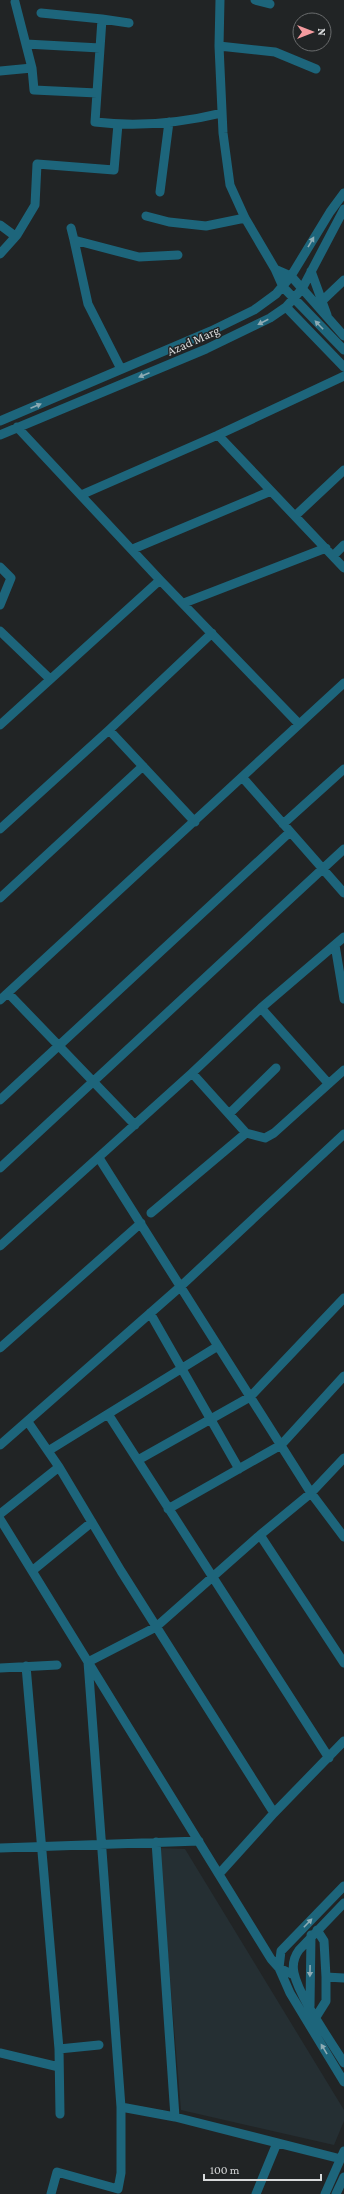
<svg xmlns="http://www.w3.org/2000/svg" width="344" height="2194" viewBox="0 0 344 2194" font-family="'Crimson Pro',serif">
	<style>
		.built { fill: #252f33 }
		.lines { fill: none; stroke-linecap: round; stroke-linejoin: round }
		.minor { stroke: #1d657b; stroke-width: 9 }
		.oneway { fill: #8dabb4 }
		.labels { text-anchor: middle; stroke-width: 3; stroke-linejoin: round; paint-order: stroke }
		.street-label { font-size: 13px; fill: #d7d9da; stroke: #212425 }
	</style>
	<rect width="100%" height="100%" fill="#212425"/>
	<path class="built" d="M159,1848L185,1849L344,2110V2121L334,2145L181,2110Z"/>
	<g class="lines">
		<path class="minor" d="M220,0L219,46L223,133L230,185L245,218L275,269L283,287L344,350
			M255,0L270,4
			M15,2L32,68L34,90L97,93
			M41,13L102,19
			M129,23L102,19L95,122C138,127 181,123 222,113
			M26,44L100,48
			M219,46L275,52L316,69
			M0,71L32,68
			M160,192L169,122
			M146,216L169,222L206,226L245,218
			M0,225L15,236
			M71,228L74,240
			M0,254L17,235L35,205L37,164L114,170L118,124
			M275,269L291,276L344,336
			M311,271L327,315
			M322,301L344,280
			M286,307L344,367
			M121,369L88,304L74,240L139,257L178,255
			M0,421L211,331L254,310L276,294L291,276L330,212L344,193
			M17,427L160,580L299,724
			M0,435L206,349L270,318L286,307L302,289L344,209
			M218,435L344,568
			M81,495L218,435L344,376
			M295,516L344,470
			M133,549L271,491
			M333,556L344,545
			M0,567L11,578L0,605
			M184,603L326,548
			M0,631L50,679
			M0,725L160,580
			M109,730L195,822
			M243,778L344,893
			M283,824L344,769
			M0,829L109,730L212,633
			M0,898L143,766
			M335,945L344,999
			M8,993L135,1125
			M0,1000L344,683
			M261,1008L328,1083
			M192,1073L246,1133L265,1138L274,1133L344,1070
			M0,1100L290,832
			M229,1114L276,1068
			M99,1158L311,1493L344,1537
			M0,1168L344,849
			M151,1213L246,1133
			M0,1246L192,1073L261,1008L344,937
			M150,1313L239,1469
			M0,1348L141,1223
			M108,1414L329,1758
			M28,1422L59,1467L121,1571L274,1813
			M0,1445L180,1287L344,1134
			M48,1451L218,1346
			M138,1460L250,1397L344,1298
			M168,1509L281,1445L344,1376
			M0,1514L59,1467
			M0,1519L271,1959L279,1968L294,1975
			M260,1535L344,1663
			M32,1571L92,1522
			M26,1666L59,2049L60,2114
			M0,1668L57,1665
			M156,1842L175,2117
			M0,1848L199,1841
			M219,1874L274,1813L344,1741
			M344,1886L281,1951L279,1968L290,1993L344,2082
			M344,1903L299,1950C294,1957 292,1964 294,1973C299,1997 330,2040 344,2063
			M317,1930L324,1941L326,1977L344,1978
			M310,2006L311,1935
			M316,2017L326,2001V1977
			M59,2049L99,2045
			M0,2053L59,2067
			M121,2107L175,2117L341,2159
			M51,2194L57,2172L118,2189L121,2173V2107L88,1662L156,1627L260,1535L311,1493L344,1458
			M256,2194L277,2143
			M325,2194L344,2151
			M336,2194L344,2177"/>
	</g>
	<defs><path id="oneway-solid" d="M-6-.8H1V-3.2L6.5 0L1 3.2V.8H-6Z"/></defs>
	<g class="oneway">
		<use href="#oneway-solid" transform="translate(311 242) rotate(-60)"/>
		<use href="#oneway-solid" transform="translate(263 322) rotate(153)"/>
		<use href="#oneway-solid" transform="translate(319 325) rotate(-134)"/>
		<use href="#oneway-solid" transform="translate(144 375) rotate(157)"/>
		<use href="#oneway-solid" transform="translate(36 406) rotate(-23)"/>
		<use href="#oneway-solid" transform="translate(308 1923) rotate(-46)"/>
		<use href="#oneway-solid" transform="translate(310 1971) rotate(91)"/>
		<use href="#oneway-solid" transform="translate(324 2049) rotate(-121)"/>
	</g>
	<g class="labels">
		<g class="street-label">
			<text transform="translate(193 340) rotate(-24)" y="5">Azad Marg</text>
		</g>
	</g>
	<g transform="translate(312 32) rotate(90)"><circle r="19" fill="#212425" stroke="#6a6c6d"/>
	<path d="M0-3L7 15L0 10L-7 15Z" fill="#f49b9f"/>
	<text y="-6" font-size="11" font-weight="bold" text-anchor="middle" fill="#d7d9da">N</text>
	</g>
	<path d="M204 2174v6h117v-6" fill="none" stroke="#d7d9da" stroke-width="2"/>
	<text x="210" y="2174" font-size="12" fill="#d7d9da" stroke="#212425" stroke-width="3" paint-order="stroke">100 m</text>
</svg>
